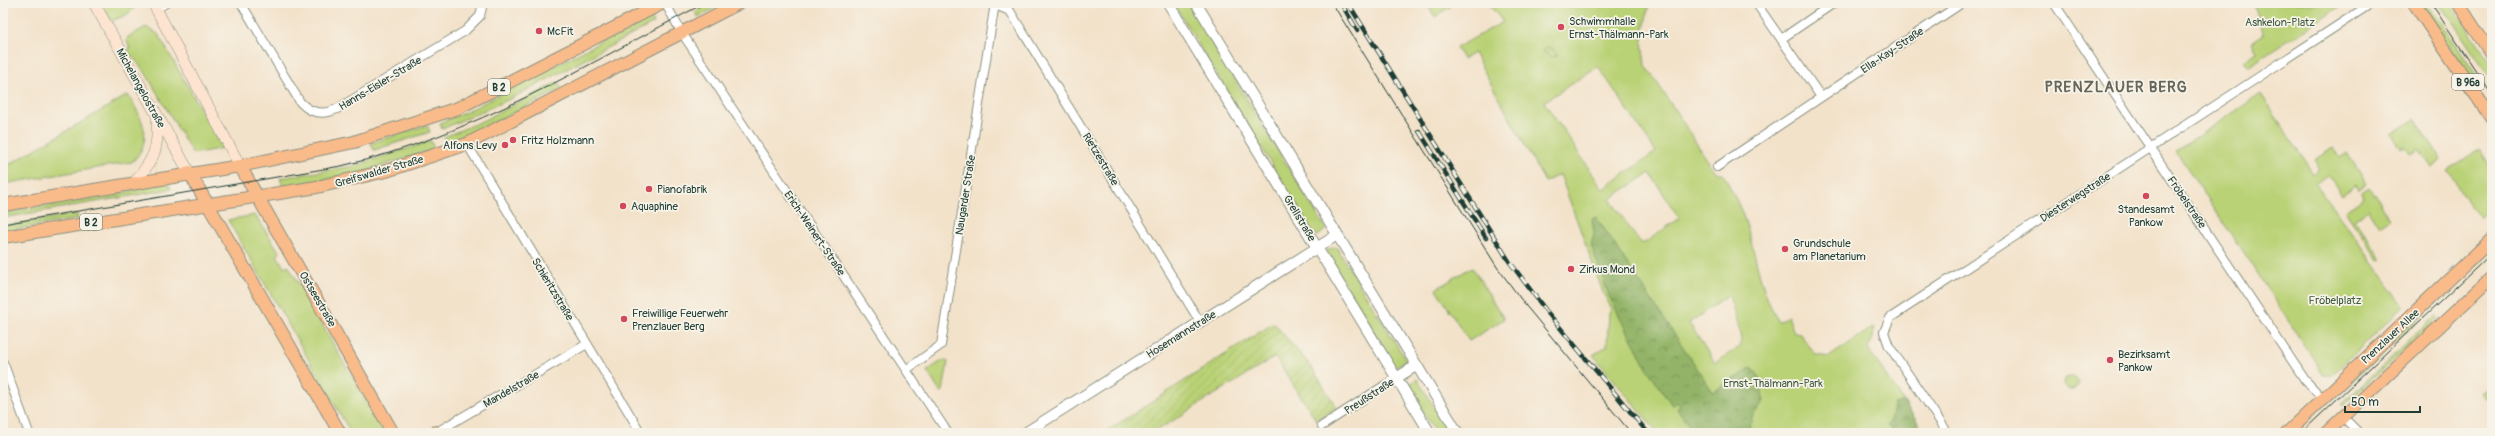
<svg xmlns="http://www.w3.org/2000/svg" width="2495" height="436" viewBox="0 0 2495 436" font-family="Pangolin,sans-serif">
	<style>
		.green { fill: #bad276; stroke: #6c8855; fill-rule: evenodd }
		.forest { fill: url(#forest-crowns); stroke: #59784e }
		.garden { fill: url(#garden-furrows); stroke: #6c8855 }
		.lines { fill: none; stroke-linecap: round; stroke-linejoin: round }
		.minor-casing { stroke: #89907f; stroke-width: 10 }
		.tertiary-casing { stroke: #89907f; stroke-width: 12 }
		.secondary-casing { stroke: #89907f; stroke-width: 12 }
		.primary-casing { stroke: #89907f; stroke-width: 14 }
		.minor { stroke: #fff; stroke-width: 8 }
		.tertiary { stroke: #fff; stroke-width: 10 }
		.secondary { stroke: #fde4d1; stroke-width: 11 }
		.primary { stroke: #fabb8b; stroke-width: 12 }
		.tram { stroke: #1f3d34; stroke-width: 1 }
		.rail-casing { stroke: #1f3d34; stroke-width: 4.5 }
		.rail { stroke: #f7f3e8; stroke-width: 3; stroke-dasharray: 9; stroke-linecap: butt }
		.poi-dot { fill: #d1495b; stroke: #f7f3e8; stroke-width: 1.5 }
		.labels { text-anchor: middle; stroke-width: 3.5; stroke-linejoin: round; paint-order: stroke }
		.shield { fill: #f7f3e8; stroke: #60746a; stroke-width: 1 }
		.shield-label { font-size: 10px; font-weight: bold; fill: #1f3d34 }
		.poi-label { font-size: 11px; fill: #1f3d34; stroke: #f7f3e8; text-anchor: start }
		.park-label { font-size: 11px; fill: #3e5b41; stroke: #f7f3e8 }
		.street-label { font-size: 11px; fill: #1f3d34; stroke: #f7f3e8 }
		.district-label { font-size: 15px; font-weight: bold; letter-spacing: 1px; fill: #66665a; stroke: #f7f3e8 }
	</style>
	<defs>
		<pattern id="forest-crowns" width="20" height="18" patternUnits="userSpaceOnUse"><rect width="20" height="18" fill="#93b467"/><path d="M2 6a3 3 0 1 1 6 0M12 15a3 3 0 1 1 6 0" fill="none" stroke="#779456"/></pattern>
		<pattern id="garden-furrows" width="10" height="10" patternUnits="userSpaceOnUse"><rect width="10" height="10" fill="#bad276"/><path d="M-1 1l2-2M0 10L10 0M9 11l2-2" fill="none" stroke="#9fb567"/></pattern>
	</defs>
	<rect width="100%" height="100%" fill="#f7f3e8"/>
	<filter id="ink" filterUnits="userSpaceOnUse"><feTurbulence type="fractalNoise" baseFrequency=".025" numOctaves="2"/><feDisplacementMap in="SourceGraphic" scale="8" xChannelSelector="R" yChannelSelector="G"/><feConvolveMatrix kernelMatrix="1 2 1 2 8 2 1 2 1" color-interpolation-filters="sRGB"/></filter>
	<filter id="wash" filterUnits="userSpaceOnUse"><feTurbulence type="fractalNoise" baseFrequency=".012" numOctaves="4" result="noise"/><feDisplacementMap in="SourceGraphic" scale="16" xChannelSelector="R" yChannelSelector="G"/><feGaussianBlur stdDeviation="0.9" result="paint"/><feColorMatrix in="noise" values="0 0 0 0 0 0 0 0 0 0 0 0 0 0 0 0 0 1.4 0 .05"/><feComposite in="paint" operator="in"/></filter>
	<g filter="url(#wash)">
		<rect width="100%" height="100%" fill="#f3e2ca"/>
		<path class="green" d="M99,3H139L128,14L112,21Z
			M711,3H725L698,17L695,12Z
			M1173,3H1188L1326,229L1318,236L1315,235Z
			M1426,3H1449L1451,6L1435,17Z
			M1488,3H1649L1642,41L1645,64L1715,172L1723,174C1732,190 1740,206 1746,224C1757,258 1760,291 1779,322L1788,316L1794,333L1800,334L1816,355L1829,357L1873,327L1875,328L1868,349L1925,433H1658L1593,355L1607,346L1609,312L1612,309L1604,295L1560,174L1545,182L1474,53L1463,59L1456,48L1503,22ZM1598,66L1656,152L1603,189L1544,102ZM1650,173L1679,218L1645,243H1640L1610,199ZM1729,295L1742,338L1739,347L1715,363L1689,323Z
			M2252,3H2345L2248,67L2244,61L2257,52L2252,42L2264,34Z
			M2421,3H2428L2476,75L2471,78Z
			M2440,3H2451L2492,64V81Z
			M650,16L654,23L510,99L442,129L440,123L466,112Z
			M146,27L158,34L223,148L193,154L145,72L128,51L130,48L127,42L128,37Z
			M558,82L562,89L447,145L444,137L482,121Z
			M2261,94L2313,174L2320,169L2314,160L2333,148L2340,158L2347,153L2367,184L2359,190L2356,185L2342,195L2328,175L2316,184L2404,306L2331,376L2324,375L2176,151Z
			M128,95C142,118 155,140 132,162L3,184V168Z
			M2415,119L2442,160L2431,168L2418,149L2411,154L2405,146L2401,148L2391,134Z
			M427,125L430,132L374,150L371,143Z
			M431,141L434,149L357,174L283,187L280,178L354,166Z
			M2479,149L2492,170V205L2480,217L2469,205L2448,170Z
			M167,181L171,189L3,218V213L122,193Z
			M2369,188L2390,219L2380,226L2369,209L2354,219L2382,260L2379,261L2345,211L2364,198L2362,193Z
			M77,214L78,219L3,231V226Z
			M255,215L280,253L277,255L284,267L288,265L382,429L381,433H351L228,220Z
			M2492,246V250L2335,398L2333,396Z
			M1334,247L1337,248L1406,360L1395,367L1327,254V251Z
			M1472,267L1504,319L1469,341L1436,289Z
			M2436,315L2438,318L2343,406L2342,404Z
			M943,360L948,362L943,391L940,392L927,371Z
			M2064 383a7 7 0 1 1 14 0a7 7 0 1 1-14 0Z
			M1417,379L1450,433H1436L1407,386Z
			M2492,384V398L2488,401L2481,393Z"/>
		<path class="forest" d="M1596,217L1713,392L1752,367C1762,376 1760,389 1764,401L1752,417L1749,433H1694L1677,408L1680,406L1677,402L1672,405L1647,368L1609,296L1591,245L1594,234L1592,218Z
			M1902,402L1904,403L1925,433H1898L1887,426L1892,418L1894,404Z"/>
		<path class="garden" d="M1550,46L1558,56L1550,57L1542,50Z
			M1274,323L1312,368L1337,408L1316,420L1275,357L1153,433H1104Z"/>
	</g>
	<g filter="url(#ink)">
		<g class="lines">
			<g class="minor-casing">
				<path id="minor" d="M241,3L300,102C311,114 324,115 337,109L465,31L480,16L483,3
					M665,3L682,33L948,433
					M1756,3L1781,39
					M2054,3L2305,380L2323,399
					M995,5L1010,11L1200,322
					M156,9L166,3
					M1821,97L1781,39L1834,3
					M467,144L641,433
					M1717,167L1962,3
					M3,362L29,433
					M906,370L941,345L995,3
					M2343,417L2359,433
					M1322,426L1396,378
					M435,433L587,344
					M1948,433L1889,346L1884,332L1890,318L2372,3"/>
			</g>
			<g class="tertiary-casing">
				<path id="tertiary" d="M1168,3L1430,433
					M1196,3L1458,433
					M1396,378L1416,366
					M1025,433L1337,235"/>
			</g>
			<g class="secondary-casing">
				<path id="secondary" d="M94,3L189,172
					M153,3L240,166
					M135,182C154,159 159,149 157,118"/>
			</g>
			<g class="primary-casing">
				<path id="primary" d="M2414,3L2492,119
					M2458,3L2492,55
					M240,166L393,433
					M189,172L340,433
					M3,205L240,166L354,142L458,108L663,3
					M3,237L317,187L386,171L467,144L739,3
					M436,432V433
					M2287,433L2492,239
					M2326,433L2492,277"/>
			</g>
			<use href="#minor" class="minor"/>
			<use href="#tertiary" class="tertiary"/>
			<use href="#secondary" class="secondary"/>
			<use href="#primary" class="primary"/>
			<path class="tram" d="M1332,3L1497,267L1526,306L1631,433
				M2431,3L2492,95
				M3,224L341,166C473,136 585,65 705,3
				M2301,433L2492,253"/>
			<g class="rail-casing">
				<path id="rail" d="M1341,3L1357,30
					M1348,3L1509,261L1547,312L1648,433
					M1419,131L1486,238"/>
			</g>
			<use href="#rail" class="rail"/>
		</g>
	</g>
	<g class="poi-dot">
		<circle cx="1561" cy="27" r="4"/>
		<circle cx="539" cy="31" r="4"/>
		<circle cx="513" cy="140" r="4"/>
		<circle cx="505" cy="145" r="4"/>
		<circle cx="649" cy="189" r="4"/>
		<circle cx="2146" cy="196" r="4"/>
		<circle cx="623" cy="206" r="4"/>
		<circle cx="1785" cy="249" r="4"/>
		<circle cx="1571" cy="269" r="4"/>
		<circle cx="624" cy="319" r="4"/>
		<circle cx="2110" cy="360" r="4"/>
	</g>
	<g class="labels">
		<g class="shield">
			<rect x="2452" y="74" width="32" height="16" rx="3"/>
			<rect x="488" y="79" width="22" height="16" rx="3"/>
			<rect x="80" y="214" width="22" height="16" rx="3"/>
		</g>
		<g class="shield-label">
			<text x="2468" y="86">B 96a</text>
			<text x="499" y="91">B 2</text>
			<text x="91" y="226">B 2</text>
		</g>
		<g class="poi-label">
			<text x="1569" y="25">Schwimmhalle<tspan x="1569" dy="13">Ernst-Thälmann-Park</tspan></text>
			<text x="547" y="35">McFit</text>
			<text x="521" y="144">Fritz Holzmann</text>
			<text x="497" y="149" text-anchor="end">Alfons Levy</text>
			<text x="657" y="193">Pianofabrik</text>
			<text x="631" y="210">Aquaphine</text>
			<text x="2146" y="213" text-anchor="middle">Standesamt<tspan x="2146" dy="13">Pankow</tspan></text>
			<text x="1793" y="247">Grundschule<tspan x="1793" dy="13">am Planetarium</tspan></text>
			<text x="1579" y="273">Zirkus Mond</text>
			<text x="632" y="317">Freiwillige Feuerwehr<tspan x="632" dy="13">Prenzlauer Berg</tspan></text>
			<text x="2118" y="358">Bezirksamt<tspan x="2118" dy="13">Pankow</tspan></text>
		</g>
		<g class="park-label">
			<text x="2280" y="26">Ashkelon-Platz</text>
			<text x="2335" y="304">Fröbelplatz</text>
			<text x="1773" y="387">Ernst-Thälmann-Park</text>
		</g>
		<g class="street-label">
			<text transform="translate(1892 50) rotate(-34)" y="4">Ella-Kay-Straße</text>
			<text transform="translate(380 83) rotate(-31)" y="4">Hanns-Eisler-Straße</text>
			<text transform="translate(141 88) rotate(61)" y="4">Michelangelostraße</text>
			<text transform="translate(1101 159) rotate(59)" y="4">Rietzestraße</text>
			<text transform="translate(379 171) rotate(-16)" y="4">Greifswalder Straße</text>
			<text transform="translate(965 195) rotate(-81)" y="4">Naugarder Straße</text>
			<text transform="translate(2075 197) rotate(-33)" y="4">Diesterwegstraße</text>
			<text transform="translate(2187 202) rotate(56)" y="4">Fröbelstraße</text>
			<text transform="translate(1300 218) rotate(59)" y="4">Grellstraße</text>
			<text transform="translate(815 233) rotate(56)" y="4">Erich-Weinert-Straße</text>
			<text transform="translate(553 289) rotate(59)" y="4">Schieritzstraße</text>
			<text transform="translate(318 299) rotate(60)" y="4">Ostseestraße</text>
			<text transform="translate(1181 334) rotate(-32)" y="4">Hosemannstraße</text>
			<text transform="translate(2390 336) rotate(-43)" y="4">Prenzlauer Allee</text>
			<text transform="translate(511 389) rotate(-30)" y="4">Mandelstraße</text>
			<text transform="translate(1369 396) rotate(-33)" y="4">Preußstraße</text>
		</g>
		<g class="district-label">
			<text x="2116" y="92">PRENZLAUER BERG</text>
		</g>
	</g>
	<rect width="2495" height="436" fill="none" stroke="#f7f3e8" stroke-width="16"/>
	<path d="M2345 406v6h75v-6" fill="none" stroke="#1f3d34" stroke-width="2"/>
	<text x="2351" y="406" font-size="12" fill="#1f3d34" stroke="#f7f3e8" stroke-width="3" paint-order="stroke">50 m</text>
</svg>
